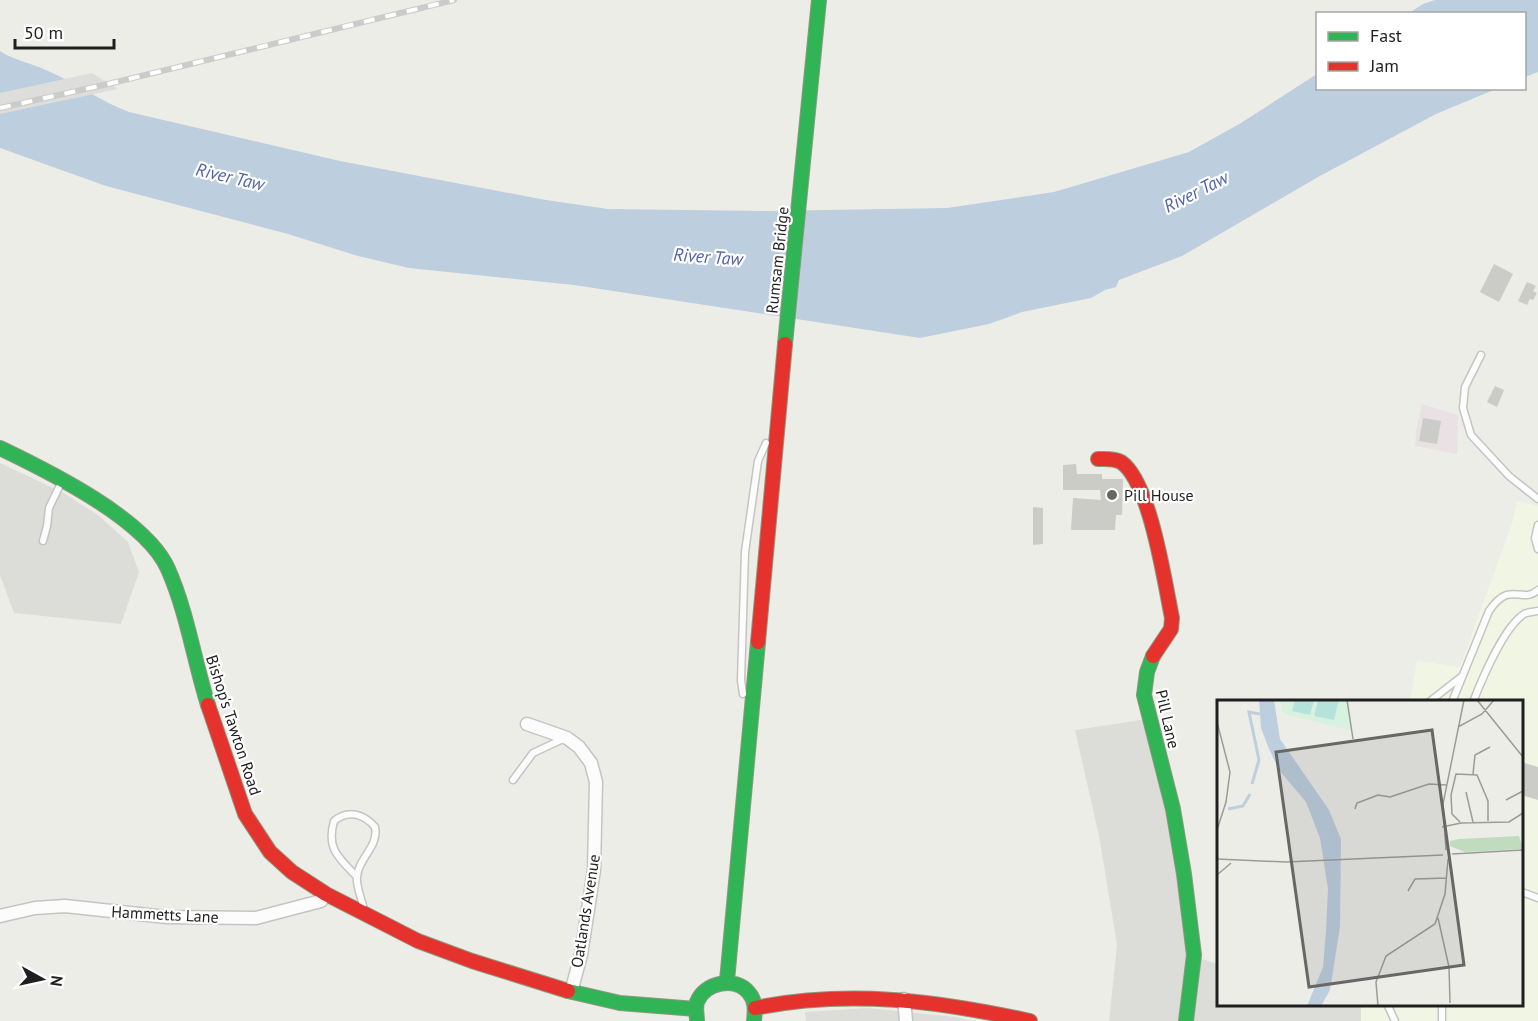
<svg xmlns="http://www.w3.org/2000/svg" width="1538" height="1021" viewBox="0 0 1538 1021" font-family="'PT Sans',sans-serif">
	<style>
		.residential { fill: #dcdcd9 }
		.industrial { fill: #eae1e4 }
		.education { fill: #f1f6e4 }
		.water { fill: #bdcede }
		.pier { fill: #dddddb }
		.building { fill: #cbcbc7 }
		.lines { fill: none; stroke-linecap: round; stroke-linejoin: round }
		.lane-casing { stroke: #c4c4c2; stroke-width: 9 }
		.street-casing { stroke: #c4c4c2; stroke-width: 15 }
		.fast-casing { stroke: #8f9781; stroke-width: 16 }
		.jam-casing { stroke: #8f9781; stroke-width: 16 }
		.lane { stroke: #fcfcfc; stroke-width: 6 }
		.street { stroke: #fcfcfc; stroke-width: 12 }
		.fast { stroke: #30b455; stroke-width: 14 }
		.jam { stroke: #e5322d; stroke-width: 14 }
		.rail-casing { stroke: #cbcbca; stroke-width: 6 }
		.rail { stroke: #fff; stroke-width: 4; stroke-dasharray: 11; stroke-linecap: butt }
		.poi-dot { fill: #676765; stroke: #fff; stroke-width: 2 }
		.labels { text-anchor: middle; stroke-width: 4.5; stroke-linejoin: round; paint-order: stroke }
		.street-label { font-size: 16px; fill: #1f1f1f; stroke: #fff }
		.poi-label { font-size: 16px; fill: #1f1f1f; stroke: #fff; text-anchor: start }
		.water-label { font-size: 18px; font-style: italic; fill: #5163a9; stroke: #fff }
		.inset-river { fill: none; stroke: #bdcede; stroke-width: 3 }
		.inset-road { fill: none; stroke: #9b9b98; stroke-width: 1.5 }
		.view { fill: #676765; fill-opacity: 0.15; stroke: #676765; stroke-width: 3 }
		.inset-edge { fill: none; stroke: #1f1f1f; stroke-width: 3 }
	</style>
	<rect width="100%" height="100%" fill="#edede8"/>
	<path class="residential" d="M0,463L62,492L98,515L128,542L139,572L121,624L14,613L0,575Z
		M1154,718L1198,958L1218,964V1004L1359,1005H1361V1021H1109L1117,945L1099,836L1075,730Z
		M868,1008L956,1017L972,1021H806L805,1012Z"/>
	<path class="industrial" d="M1422,404L1458,415L1457,454L1415,446L1416,432Z"/>
	<path class="education" d="M1517,501L1538,506V1021H1361V1004H1522V702L1410,701L1417,661L1460,667L1513,521Z"/>
	<path class="water" d="M1435,0H1538V72L1525,77L1524,14L1409,13L1423,4Z
		M0,51C15,61 32,63 48,71C76,83 100,101 129,112L340,161L546,200L608,209L767,211L947,208L1054,192L1189,152L1241,123L1317,74L1318,88L1496,89L1436,114L1318,177L1182,256L1119,280L1116,287L1105,290L1091,298L1022,312L989,324L920,338L574,285L409,268L358,256L288,234L106,186L0,148Z"/>
	<path class="pier" d="M92,73L118,89L0,114V93Z"/>
	<path class="building" d="M1494,264L1513,274L1499,302L1480,292Z
		M1527,282L1536,286L1533,291L1537,293L1533,300L1530,299L1527,305L1518,301Z
		M1495,386L1504,390L1497,407L1487,402Z
		M1423,418L1441,421L1437,444L1419,441Z
		M1076,464L1077,474H1102V479H1123L1122,515H1116L1115,530H1071L1073,498L1101,500L1100,490H1063V465Z
		M1033,507L1043,508V544L1033,545Z
		M1522,762L1538,767V800L1522,795Z"/>
	<g class="lines">
		<g class="lane-casing">
			<path id="lane" d="M1481,355L1465,387L1463,408L1471,435L1509,476L1538,499
				M1538,525L1535,538L1538,549
				M43,541L47,526L49,508L61,483
				M743,694L741,680L745,552L758,461L766,443
				M1429,702L1461,677
				M1452,702L1489,611C1511,579 1521,605 1538,590
				M1473,702C1482,679 1504,627 1524,614C1528,612 1534,612 1538,611
				M513,780L533,753L563,739
				M357,877C339,858 326,849 334,821C348,809 364,814 375,827C379,847 358,858 357,877C356,886 361,897 363,906
				M1522,892L1538,898
				M1387,1004L1395,1021
				M1442,1021V1004"/>
		</g>
		<g class="street-casing">
			<path id="street" d="M527,724L567,738L579,747L591,763L596,782L594,870L581,955L571,992
				M0,916L35,908L65,906L167,917L256,918L321,901L326,894
				M904,999L906,1021"/>
		</g>
		<g class="fast-casing">
			<path id="fast" d="M785,344L819,0
				M0,448C48,471 146,519 168,569C187,612 194,660 208,705
				M1153,656L1147,672L1144,695L1173,809L1184,874L1194,955L1186,1021
				M727,981L758,642
				M568,991L620,1003L696,1009
				M697,1021C697,1015 695,1008 697,1002C705,982 736,976 749,993C756,1001 755,1011 754,1021"/>
		</g>
		<g class="jam-casing">
			<path id="jam" d="M1098,459C1105,459 1114,458 1121,462C1150,481 1165,584 1172,618L1171,629L1153,656
				M758,642L785,344
				M208,705L245,814L270,852L292,872L326,894L418,941L472,961L568,991
				M755,1008C848,989 939,1001 1030,1021"/>
		</g>
		<use href="#lane" class="lane"/>
		<use href="#street" class="street"/>
		<use href="#fast" class="fast"/>
		<use href="#jam" class="jam"/>
		<g class="rail-casing">
			<path id="rail" d="M0,108L108,84L454,0"/>
		</g>
		<use href="#rail" class="rail"/>
	</g>
	<circle class="poi-dot" cx="1112" cy="495" r="6"/>
	<g class="labels">
		<g class="street-label">
			<text transform="translate(777 260) rotate(-84)" y="6">Rumsam Bridge</text>
			<text transform="translate(1168 719) rotate(77)" y="6">Pill Lane</text>
			<text transform="translate(234 725) rotate(72)" y="6">Bishop's Tawton Road</text>
			<text transform="translate(585 911) rotate(-81)" y="6">Oatlands Avenue</text>
			<text transform="translate(165 914) rotate(3)" y="6">Hammetts Lane</text>
		</g>
		<g class="poi-label">
			<text x="1124" y="501">Pill House</text>
		</g>
		<g class="water-label">
			<text transform="translate(230 177) rotate(13)" y="6">River Taw</text>
			<text transform="translate(1196 192) rotate(-27)" y="6">River Taw</text>
			<text transform="translate(708 257) rotate(4)" y="6">River Taw</text>
		</g>
	</g>
	<g transform="translate(1217 700)">
		<rect width="306" height="306" fill="#edede8"/>
		<path d="M302,136L306,149L248,152L233,146V141L242,139Z" fill="#c1dbbf"/>
		<path d="M64,0H132L135,31L65,13Z" fill="#d8f2df"/>
		<path d="M78,0H97L93,15L75,11ZM101,0H122L117,20L97,16Z" fill="#b6e2dc"/>
		<path d="M42,0H57L63,39L112,110L124,139L123,227L113,290L104,306H90L106,267L109,231L111,189L103,138L89,102L62,70L52,49L44,28Z" fill="#bdcede"/>
		<path class="inset-river" d="M35,84L42,60L32,12L43,14M11,109L26,106L33,94"/>
		<path class="inset-road" d="M130,0L136,39M260,0L306,57M0,22L13,72L9,102L0,130M241,27L265,14L277,0M256,74L258,55L273,47M249,92L256,122M234,95L239,74L260,75L271,101V121M234,95L235,114L243,122M289,100L306,91M138,109L140,103L161,95L173,97L212,84L229,85M225,127L244,123L292,122L306,113M229,150L226,104L247,0M235,154L306,150M0,159L69,162L226,155M0,175L14,163M191,191L198,179L230,178M221,218L232,267L233,303M161,306L159,282L169,256L218,224L228,194L231,159"/>
		<path class="view" d="M215,30L247,265L92,287L59,52Z"/>
		<rect width="306" height="306" class="inset-edge"/>
	</g>
	<rect x="1316" y="12" width="210" height="78" fill="#ffffff" stroke="#a5a5a5" stroke-width="1.5"/>
	<rect x="1328" y="32" width="30" height="9" fill="#30b455" stroke="#a5a5a5" stroke-width="1.5"/>
	<text x="1370" y="42" font-size="18" fill="#1f1f1f">Fast</text>
	<rect x="1328" y="62" width="30" height="9" fill="#e5322d" stroke="#a5a5a5" stroke-width="1.5"/>
	<text x="1370" y="72" font-size="18" fill="#1f1f1f">Jam</text>
	<g transform="translate(42 979) rotate(98)" stroke="#ffffff" stroke-width="4.5" paint-order="stroke">
	<path d="M0-4.5L10 22L0 15L-10 22Z" fill="#1f1f1f"/>
	<text y="-9" font-size="16" font-weight="bold" text-anchor="middle" fill="#1f1f1f">N</text>
	</g>
	<path d="M15 39v9h99v-9" fill="none" stroke="#1f1f1f" stroke-width="3"/>
	<text x="24" y="39" font-size="18" fill="#1f1f1f" stroke="#ffffff" stroke-width="4.5" paint-order="stroke">50 m</text>
</svg>
